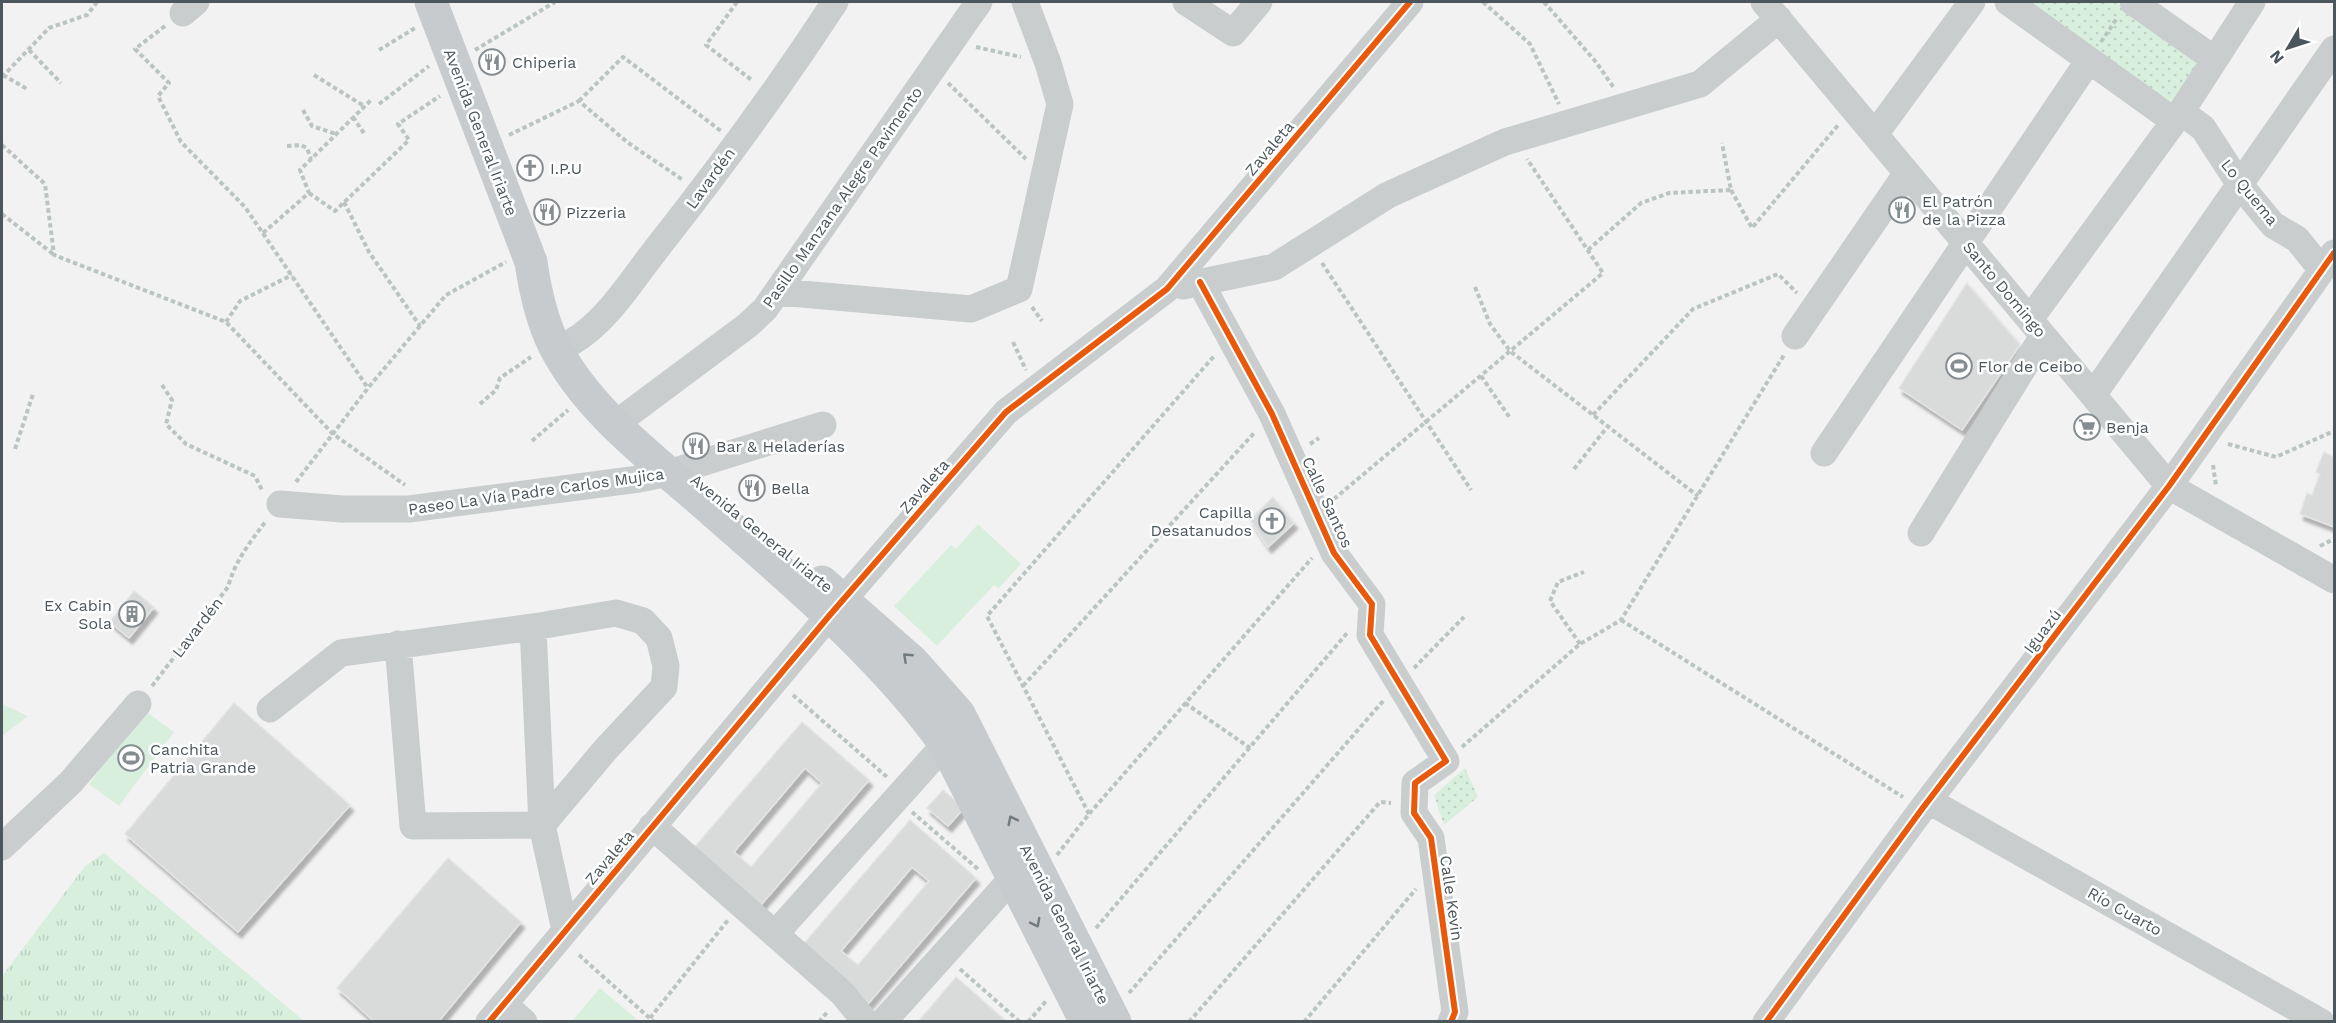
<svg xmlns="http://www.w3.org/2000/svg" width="2336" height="1023" viewBox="0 0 2336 1023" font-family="'Work Sans',sans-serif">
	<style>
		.grass { fill: url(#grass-tufts) }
		.park { fill: url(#park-dots) }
		.garden { fill: #d9efde }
		.building { fill: #d9dada; stroke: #e4e4e5; stroke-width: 1.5; fill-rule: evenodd; filter: url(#shadow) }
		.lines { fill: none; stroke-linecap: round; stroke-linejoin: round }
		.path { stroke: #bac4c0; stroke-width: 4; stroke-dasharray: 4.5 3; stroke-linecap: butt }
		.minor { stroke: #cacdce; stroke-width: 27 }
		.major { stroke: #c8cbcd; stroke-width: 33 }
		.cycleway-casing { stroke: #fff; stroke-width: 10 }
		.cycleway { stroke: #e8590c; stroke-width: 6 }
		.oneway { stroke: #707a7f }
		.labels { text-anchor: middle; stroke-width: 5; stroke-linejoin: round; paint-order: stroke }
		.poi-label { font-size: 16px; fill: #4b575d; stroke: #fff; text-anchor: start }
		.street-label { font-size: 16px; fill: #4b575d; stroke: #fff }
	</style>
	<defs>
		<pattern id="grass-tufts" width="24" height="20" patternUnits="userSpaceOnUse" patternTransform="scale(1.5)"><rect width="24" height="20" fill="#d9efde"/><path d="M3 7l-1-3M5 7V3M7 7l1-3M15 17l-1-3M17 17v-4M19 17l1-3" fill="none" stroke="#bccfc1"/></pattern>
		<pattern id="park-dots" width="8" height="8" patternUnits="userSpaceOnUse" patternTransform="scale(1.5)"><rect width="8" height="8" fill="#d9efde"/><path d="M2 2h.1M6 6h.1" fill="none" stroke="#bccfc1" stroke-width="1.8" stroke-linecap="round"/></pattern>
		<filter id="shadow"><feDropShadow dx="3.5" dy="6" stdDeviation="1.5" flood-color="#0004"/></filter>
	</defs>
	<rect width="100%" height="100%" fill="#f3f2f2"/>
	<path class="grass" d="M104,853L304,1021H2V976L85,866Z"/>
	<path class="park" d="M2019,2H2116L2204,63L2171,112Z
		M1465,768L1478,797L1444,825L1434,795Z"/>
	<path class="garden" d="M978,524L1021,564L999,588L994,585L937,646L894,606L951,545L956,549Z
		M2,704L28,716L2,736Z
		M144,710L174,732L119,806L89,784Z
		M600,988L639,1021H572Z"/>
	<path class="building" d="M1967,283L2020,345L1962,430L1899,388Z
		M2324,452L2334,457V527L2300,514L2307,493L2312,495L2320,474L2316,472Z
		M1273,497L1294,523L1268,547L1250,520Z
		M134,591L154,607L129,638L110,622Z
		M234,703L350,805L238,932L125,834Z
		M802,722L869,780L760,906L693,849ZM805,768L822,783L751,867L734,852Z
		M943,790L964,808L948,826L927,808Z
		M910,820L976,878L867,1005L801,947ZM912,867L929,881L858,965L841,951Z
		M448,858L521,922L438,1022H375L337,988Z
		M956,977L1007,1022H918Z"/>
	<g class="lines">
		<path class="path" d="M737,2L706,45L753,81
			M1483,2L1530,44L1559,104
			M1544,2L1596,62L1614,88
			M165,26L135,49L169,83L158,96L181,142L245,207L368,388
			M2101,42L2117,18
			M976,47L1021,57
			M29,50L61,83
			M379,50L415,28
			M475,50L555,2
			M3,75L27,89
			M314,75L364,106
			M2,77L49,28L87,15L97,2
			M948,83L1026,159
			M579,101L623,57L721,131
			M379,104L429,66
			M303,110L312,126L336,134
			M353,117L365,135
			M509,135L579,101L627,142L683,180
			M2,145L45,184L54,255L226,322L333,434L405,485
			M287,146L301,145L307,148L311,159
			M1731,190L1752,228L1839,124
			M309,193L335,211L409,140L398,124L440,96
			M344,202L369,252L420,326
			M2,214L53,254
			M263,233L309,193L300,170L372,99
			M1588,250L1641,203L1669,193L1731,190L1722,143
			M1322,263L1471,490
			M1475,287L1490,324L1510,351L1698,496
			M1032,307L1042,321
			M226,322L240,301L292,275
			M1013,342L1026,370
			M1481,376L1510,418
			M162,385L172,400L166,424L186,444L255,476L263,492
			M480,404L496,390L500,378L531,357
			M1593,415L1693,309L1778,274L1797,293
			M532,441L568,410
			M1310,444L1319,438
			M2228,444L2276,457L2334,431
			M15,449L33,394
			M2213,465L2216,486
			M1574,469L1608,426
			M296,482L368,388L446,295L506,262
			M1334,499L1603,273L1527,159
			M2320,546L2334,539
			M1621,620L1903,797
			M1580,644L1550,601L1558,582L1584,572
			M1414,668L1464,617
			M152,686L228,587C235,561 250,542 266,521
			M1023,686L1255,432
			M793,695L887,777
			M1185,703L1250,748
			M1462,747L1580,644L1621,620L1784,355
			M912,812L979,870
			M1089,814L987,616L1215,355
			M1057,855L1089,814L1312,558
			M1096,928L1348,632
			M579,955L654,1022
			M960,969L1020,1022
			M1129,993L1384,700
			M650,1018L728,920
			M819,1022L828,1011
			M1028,1022L1047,1000
			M1189,1022L1380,802L1391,803
			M1304,1022L1416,889"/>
		<path class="minor" d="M1186,2L1233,33L1259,2
			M1764,2L2169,486L2334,580
			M2008,2L2174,121
			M2133,2L2214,59
			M183,13L196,2
			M2181,112L2203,128L2240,185L2273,225L2297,239L2322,270
			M1875,134L1972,2
			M1200,282L1272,414L1334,553L1372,604L1370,635L1446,761L1415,783L1414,813L1431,838L1455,1012L1451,1022
			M1183,286L1274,267L1388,195L1505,142L1700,84L1779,19
			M779,292L971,309L1019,289L1060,104L1048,63L1025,2
			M2030,319L2181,112L2252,2
			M1795,336L1907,173
			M572,342C606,322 630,283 654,252C718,171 779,88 835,2
			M2093,395L2334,49
			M626,416L748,325L765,309L979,2
			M1824,453L2089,60
			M280,504L342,509H409L639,479L669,473L823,425
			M1921,533L2043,336
			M533,627L542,825L565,930
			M270,709L341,653L533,627L616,613L643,621L659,638L666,666L664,687L606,749L542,825L413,826L398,644
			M1929,801L2321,1022
			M652,826L842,993L866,1022
			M2,847L71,782L138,704
			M775,934L957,731
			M504,1004L524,1022
			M489,1022L829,616L1006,412L1167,289L1410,2
			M883,1022L1025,864
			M1766,1022L1922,809L2169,486L2334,253"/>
		<path class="major" d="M431,2L531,262C535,290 541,319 554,345C586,408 648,455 700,500C786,576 878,651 945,744L1086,1022
			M822,582L913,662L959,714L1115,1022"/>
		<g class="cycleway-casing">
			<path id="cycleway" d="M1200,282L1272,414L1334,553L1372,604L1370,635L1446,761L1415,783L1414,813L1431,838L1455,1012L1451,1022
				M489,1022L829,616L1006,412L1167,289L1410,2
				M1766,1022L1922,809L2169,486L2334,253"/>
		</g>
		<use href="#cycleway" class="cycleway"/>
	</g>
	<defs><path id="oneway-chevron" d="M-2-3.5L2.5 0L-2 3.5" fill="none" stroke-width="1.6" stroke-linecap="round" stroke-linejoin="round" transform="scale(1.5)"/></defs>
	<g class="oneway">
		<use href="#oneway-chevron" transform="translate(907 657) rotate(-137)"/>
		<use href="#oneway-chevron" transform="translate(1012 820) rotate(-117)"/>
		<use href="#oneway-chevron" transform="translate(1036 923) rotate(63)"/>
	</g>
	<defs>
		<g id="restaurant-ring" transform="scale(1.35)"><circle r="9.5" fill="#fff" stroke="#868d91" stroke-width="1.5"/><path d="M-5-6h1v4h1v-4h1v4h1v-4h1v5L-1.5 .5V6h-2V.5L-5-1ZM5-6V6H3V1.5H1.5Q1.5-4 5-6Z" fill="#868d91"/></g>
		<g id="church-ring" transform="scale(1.35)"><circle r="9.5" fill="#fff" stroke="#868d91" stroke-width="1.5"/><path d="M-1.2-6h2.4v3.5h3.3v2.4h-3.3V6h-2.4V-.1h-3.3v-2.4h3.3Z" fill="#868d91"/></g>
		<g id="stadium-ring" transform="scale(1.35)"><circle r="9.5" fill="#fff" stroke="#868d91" stroke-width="1.5"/><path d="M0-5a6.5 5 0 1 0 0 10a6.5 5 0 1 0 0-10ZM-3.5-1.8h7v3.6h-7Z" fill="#868d91"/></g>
		<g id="supermarket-ring" transform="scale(1.35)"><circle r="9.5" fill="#fff" stroke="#868d91" stroke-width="1.5"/><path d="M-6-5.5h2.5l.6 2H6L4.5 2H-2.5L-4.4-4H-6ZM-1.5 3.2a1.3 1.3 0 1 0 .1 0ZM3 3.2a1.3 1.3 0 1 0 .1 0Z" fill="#868d91"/></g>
		<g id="building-ring" transform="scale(1.35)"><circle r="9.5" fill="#fff" stroke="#868d91" stroke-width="1.5"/><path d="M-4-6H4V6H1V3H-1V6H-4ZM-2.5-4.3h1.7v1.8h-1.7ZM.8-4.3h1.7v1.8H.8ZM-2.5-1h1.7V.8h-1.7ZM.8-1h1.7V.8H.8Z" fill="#868d91"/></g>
	</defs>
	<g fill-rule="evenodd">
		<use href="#restaurant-ring" x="492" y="62"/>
		<use href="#church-ring" x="530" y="168"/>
		<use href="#restaurant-ring" x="1902" y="210"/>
		<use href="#restaurant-ring" x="547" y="212"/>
		<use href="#stadium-ring" x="1959" y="366"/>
		<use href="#supermarket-ring" x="2087" y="427"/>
		<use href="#restaurant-ring" x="696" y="446"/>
		<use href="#restaurant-ring" x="752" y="488"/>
		<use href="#church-ring" x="1272" y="521"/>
		<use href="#building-ring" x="132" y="614"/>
		<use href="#stadium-ring" x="131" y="758"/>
	</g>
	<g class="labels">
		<g class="poi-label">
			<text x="512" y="68">Chiperia</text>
			<text x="550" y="174">I.P.U</text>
			<text x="1922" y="207">El Patrón<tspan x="1922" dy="18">de la Pizza</tspan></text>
			<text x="566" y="218">Pizzeria</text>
			<text x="1978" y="372">Flor de Ceibo</text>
			<text x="2106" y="433">Benja</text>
			<text x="716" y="452">Bar &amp; Heladerías</text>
			<text x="771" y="494">Bella</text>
			<text x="1252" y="518" text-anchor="end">Capilla<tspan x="1252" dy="18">Desatanudos</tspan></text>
			<text x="112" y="611" text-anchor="end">Ex Cabin<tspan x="112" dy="18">Sola</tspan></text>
			<text x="150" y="755">Canchita<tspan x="150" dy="18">Patria Grande</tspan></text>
		</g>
		<g class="street-label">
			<text transform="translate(481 132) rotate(69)" y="6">Avenida General Iriarte</text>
			<text transform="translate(1269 148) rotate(-50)" y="6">Zavaleta</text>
			<text transform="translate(710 178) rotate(-54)" y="6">Lavardén</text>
			<text transform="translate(2250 192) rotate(51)" y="6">Lo Quema</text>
			<text transform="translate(842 197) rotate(-55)" y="6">Pasillo Manzana Alegre Pavimento</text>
			<text transform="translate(2005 289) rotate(50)" y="6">Santo Domingo</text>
			<text transform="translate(924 486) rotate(-49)" y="6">Zavaleta</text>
			<text transform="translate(536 491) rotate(-8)" y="6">Paseo La Vía Padre Carlos Mujica</text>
			<text transform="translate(1328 502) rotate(65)" y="6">Calle Santos</text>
			<text transform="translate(762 533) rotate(39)" y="6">Avenida General Iriarte</text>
			<text transform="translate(197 627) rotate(-52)" y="6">Lavardén</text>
			<text transform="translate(2042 631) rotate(-53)" y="6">Iguazú</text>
			<text transform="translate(609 857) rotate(-50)" y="6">Zavaleta</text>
			<text transform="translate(1452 898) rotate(82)" y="6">Calle Kevin</text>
			<text transform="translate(2125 911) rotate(29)" y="6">Río Cuarto</text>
			<text transform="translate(1065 924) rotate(63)" y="6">Avenida General Iriarte</text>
		</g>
	</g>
	<rect width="2336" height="1023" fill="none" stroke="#4b575d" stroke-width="6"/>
	<g transform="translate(2288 48) rotate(231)" stroke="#ffffff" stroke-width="4.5" paint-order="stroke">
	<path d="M0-4.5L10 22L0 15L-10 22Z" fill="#4b575d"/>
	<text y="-9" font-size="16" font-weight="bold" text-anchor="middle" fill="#4b575d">N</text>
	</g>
</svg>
